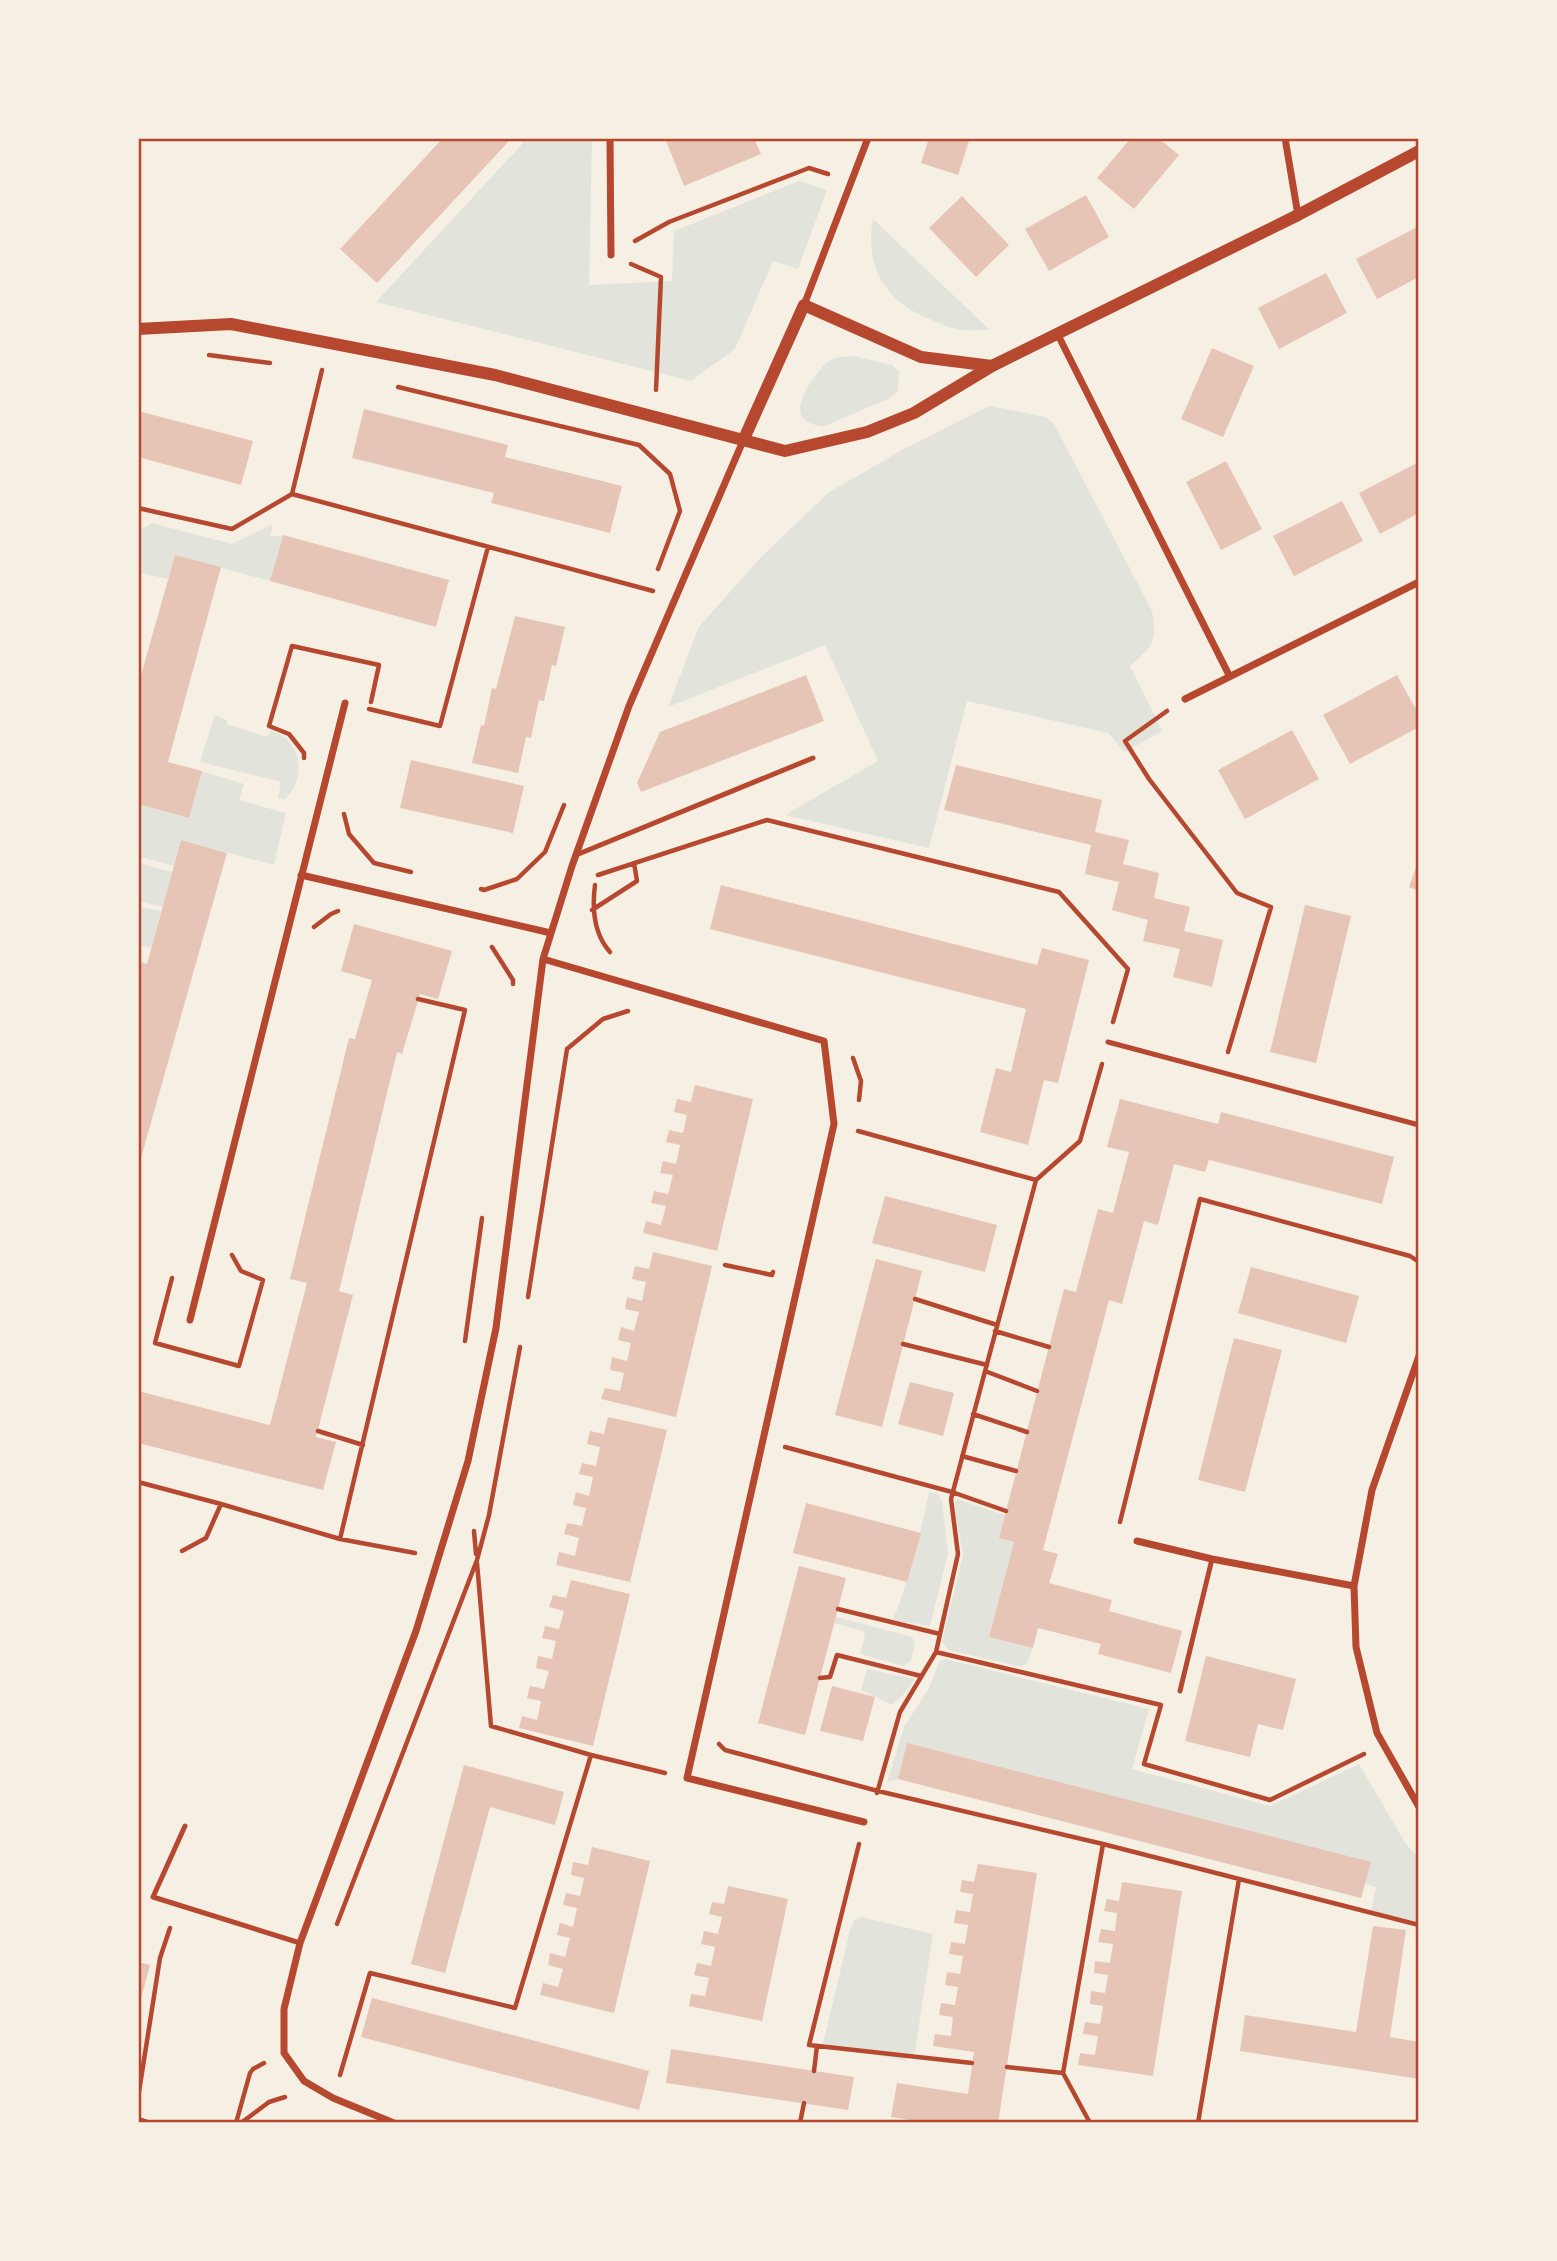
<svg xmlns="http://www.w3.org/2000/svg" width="1557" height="2261" viewBox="0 0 1557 2261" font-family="Bitter,serif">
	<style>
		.green { fill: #e2e4dc }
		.building { fill: #e6c5b7 }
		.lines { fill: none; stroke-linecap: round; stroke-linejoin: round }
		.path { stroke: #b5482f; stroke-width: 4.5 }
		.service { stroke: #b5482f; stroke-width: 5 }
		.minor { stroke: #b5482f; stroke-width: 7 }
		.tertiary { stroke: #b5482f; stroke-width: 12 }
		.neatline { fill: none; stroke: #b5482f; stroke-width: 2.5 }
	</style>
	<rect width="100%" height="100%" fill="#f6efe4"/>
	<path class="green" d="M520,138H592L589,285L672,281L674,231L799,181L827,190L798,269L773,261L735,349L691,381L376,302L523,143Z
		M873,219L990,330C981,330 971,331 962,330C952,329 941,324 932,320C886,303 864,267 873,219Z
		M853,356L892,365L899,372L898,391L890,398L822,427C816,425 806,423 802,417C793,402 819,367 831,360C837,356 846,357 853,356Z
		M989,406L1046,417L1054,424L1152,611C1158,641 1152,647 1130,666L1162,731L1125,752L1108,733L967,701L929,848L785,815L878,761L825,645L668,707L699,627L760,558L828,493L904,449Z
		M152,523L232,544L273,524L270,537L283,535L270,581L175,555L168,579L138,572V531Z
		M215,715L227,720V724L267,737L271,731C303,739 307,779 285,799L278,798L281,782L200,762Z
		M202,771L244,784L239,800L286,813L274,865L181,840L174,866L138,856V804L189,818Z
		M138,863L172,872L163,907L138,901Z
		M138,907L161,911L152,948L138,945Z
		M929,1492L937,1493L942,1501L948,1553L930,1626L893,1620C909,1578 920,1536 929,1492Z
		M957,1499L1005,1515L999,1538L1014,1542L989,1637L1033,1648L1027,1663L1022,1667L948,1650L942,1641L963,1555L954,1507Z
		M836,1617L912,1637L915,1643L911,1661L903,1666L860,1654L865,1636L863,1631L834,1623Z
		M945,1659L1149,1709L1132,1769L1270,1806L1359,1764L1406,1844L1419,1858V1922L1371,1911L1376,1887L1365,1884L1370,1864L907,1744L898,1779L887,1782L904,1727L929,1688L939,1662Z
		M867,1669L915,1679L903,1695L892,1705L861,1690Z
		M861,1917L933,1934L915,2051L906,2061L823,2044L850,1930L854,1920Z"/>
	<path class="building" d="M443,138H508L510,140L377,283L340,249Z
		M665,138H754L761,154L684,186Z
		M929,138H970L958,175L921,163Z
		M1131,138H1158L1179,155L1134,209L1097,178Z
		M1086,195L1109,237L1049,271L1025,229Z
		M962,196L1009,245L976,277L929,228Z
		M1419,226V277L1377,299L1356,259Z
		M1326,273L1347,313L1279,349L1258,308Z
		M1212,348L1254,366L1223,437L1181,419Z
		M364,409L508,445L505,457L622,486L610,533L491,503L494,493L352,458Z
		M138,411L253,441L241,485L138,457Z
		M1226,461L1262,529L1221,550L1186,482Z
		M1419,462V513L1380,534L1359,493Z
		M1342,501L1363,541L1294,576L1273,536Z
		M283,535L449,580L436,627L270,581Z
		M175,555L221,567L168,762L202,771L189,818L138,804V686Z
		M515,616L565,627L556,666L552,665L544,701L539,700L531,738L526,737L518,773L472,763L481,725L484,726L492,688L496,689Z
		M806,675L824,721L641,792L637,783L660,732Z
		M1397,675L1419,715V727L1350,764L1323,715Z
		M1292,730L1319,779L1245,819L1218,770Z
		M411,760L524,786L513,833L400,808Z
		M956,765L1102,800L1095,832L1129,840L1123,864L1159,873L1154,898L1190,907L1184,931L1223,940L1212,987L1173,977L1180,949L1143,941L1148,920L1112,910L1119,882L1085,874L1091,845L944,810Z
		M181,840L227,853L139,1165L138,970L140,962L147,964Z
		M1418,862H1419V891L1409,887Z
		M721,885L1037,965L1042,948L1089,960L1058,1083L1044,1080L1028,1145L980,1132L996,1068L1011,1072L1026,1009L710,929Z
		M1305,905L1351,916L1316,1063L1270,1052Z
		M354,924L452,951L438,999L420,994L402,1054L397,1052L339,1291L353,1295L316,1437L336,1442L323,1490L138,1443V1391L270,1425L307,1283L290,1279L349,1038L355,1039L372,980L341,971Z
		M695,1085L753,1099L717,1251L643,1233L646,1221L661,1225L666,1206L651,1203L654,1191L668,1194L673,1175L660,1173L663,1161L676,1164L680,1145L666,1142L669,1130L683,1133L687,1115L674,1112L677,1099L691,1102Z
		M1120,1099L1218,1124L1221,1112L1394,1157L1382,1204L1209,1160L1205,1172L1174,1164L1158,1225L1144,1221L1122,1304L1109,1300L1043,1550L1058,1554L1049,1583L1112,1600L1109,1611L1182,1631L1171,1673L1098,1654L1101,1644L1038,1628L1033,1648L989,1637L1014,1542L999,1538L1064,1289L1076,1292L1098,1209L1113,1213L1129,1152L1107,1147Z
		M885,1196L997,1225L985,1272L872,1243Z
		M653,1252L712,1266L676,1417L601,1399L605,1388L620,1391L624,1373L610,1370L612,1357L627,1361L631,1343L618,1340L621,1327L634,1331L639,1312L625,1309L627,1297L642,1301L646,1282L632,1279L635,1266L649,1269Z
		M876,1259L922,1271L882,1427L835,1415Z
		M1251,1267L1359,1296L1346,1343L1238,1313Z
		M1234,1338L1282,1350L1245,1492L1198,1480Z
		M910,1382L954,1393L943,1436L898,1424Z
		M608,1417L667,1430L630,1582L556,1565L559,1552L575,1556L579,1538L564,1534L567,1523L582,1526L586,1508L573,1505L576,1492L589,1496L593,1477L579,1474L582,1463L596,1466L600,1447L587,1444L590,1431L604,1434Z
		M806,1503L921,1533L907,1582L793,1553Z
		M799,1566L846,1578L805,1735L758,1723Z
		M571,1580L630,1594L593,1746L519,1728L522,1716L537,1720L541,1701L527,1698L530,1686L544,1689L549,1671L536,1668L538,1656L552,1659L556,1641L542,1638L545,1626L559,1629L564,1611L549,1607L553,1595L566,1598Z
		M1206,1656L1296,1679L1283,1730L1258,1724L1250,1757L1185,1741Z
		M832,1686L875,1697L863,1741L820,1731Z
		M907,1743L1371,1862L1361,1898L898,1779Z
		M464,1765L564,1792L555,1825L490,1807L445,1973L411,1964Z
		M592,1847L650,1861L614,2013L540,1995L543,1983L558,1987L563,1969L548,1965L550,1953L565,1957L570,1938L557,1935L560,1923L573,1927L577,1908L563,1905L566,1893L580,1896L584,1878L571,1875L573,1862L588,1865Z
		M978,1864L1037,1873L998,2123H930L891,2117L897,2083L968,2094L974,2052L933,2046L935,2034L951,2036L953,2017L939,2015L941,2003L955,2005L958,1987L945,1985L947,1972L960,1974L963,1956L949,1954L951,1942L965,1944L968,1925L954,1923L956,1910L970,1912L973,1894L960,1892L962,1880L974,1882Z
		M1122,1882L1182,1891L1153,2076L1078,2065L1080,2053L1095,2055L1098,2036L1083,2034L1085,2022L1100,2024L1103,2006L1090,2004L1091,1991L1105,1993L1108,1975L1094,1973L1095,1961L1110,1963L1113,1944L1098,1942L1101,1929L1115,1931L1117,1913L1104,1911L1107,1899L1119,1901Z
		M728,1886L788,1899L762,2021L689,2006L691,1994L705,1996L709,1978L694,1975L697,1963L711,1966L715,1947L701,1944L704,1931L718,1934L722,1917L709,1914L712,1902L724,1904Z
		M1373,1926L1406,1930L1390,2037L1419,2042V2079L1240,2051L1245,2015L1356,2032Z
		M138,1962L150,1965L139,2006L138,2005Z
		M372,1998L649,2071L639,2110L361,2037Z
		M671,2049L854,2077L848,2110L666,2083Z"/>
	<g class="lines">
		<path class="path" d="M635,241L669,222L809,168L828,174
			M631,264L661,277L656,390
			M209,355L270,363
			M398,387L639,445L670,474L680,511L658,569
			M292,494L653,591
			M138,508L232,529L292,494L322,370
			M369,709L440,726L488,547
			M1167,711L1125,741L1149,779L1237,893L1271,907L1228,1052
			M304,758V753L289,734L269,726L292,646L379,665L371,702
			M344,814L349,834L374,863L411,872
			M598,875L767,820L1059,892L1128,969L1113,1022
			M595,885C592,908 593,933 610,952
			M481,889L484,890L517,879L545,852L564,805
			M592,910L637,881L634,863
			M314,927L331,914L338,911
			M492,947L513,980V984
			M853,1058L861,1081L859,1100
			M858,1131L1036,1180
			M725,1265L772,1275L773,1272
			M172,1278L155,1343L239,1366L263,1280L241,1271L232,1255
			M528,1297L567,1049L603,1019L628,1011
			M915,1299L997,1325
			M995,1331L1049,1347
			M465,1341L482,1218
			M903,1344L987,1365
			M985,1371L1037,1391
			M973,1414L1027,1432
			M318,1431L363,1445
			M785,1447L952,1492L1006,1511
			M962,1456L1016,1471
			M138,1482L221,1504L340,1539L415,1553
			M1120,1522L1200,1199L1410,1256L1419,1262
			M474,1531L476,1554
			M340,1539L465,1010L418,999
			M182,1551L206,1538L221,1504
			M477,1563L491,1726L591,1755L665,1773
			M838,1609L940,1634
			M936,1652L958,1554L951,1499L1036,1180L1080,1141L1102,1064
			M820,1678L830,1677L837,1655L921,1676
			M719,1744L725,1750L878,1791L1103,1844L1419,1925
			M877,1793L900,1712L936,1652L1161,1705L1144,1764L1270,1800L1364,1754
			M859,1844L809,2045L972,2063
			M337,1924L477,1560L489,1515L520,1347
			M1007,2067L1063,2073L1090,2123
			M814,2071L817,2046
			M1063,2073L1103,1844
			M340,2075L370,1973L515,2008L591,1755
			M138,2098L160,1958L170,1928
			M138,2119L150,2123
			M236,2123L250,2073L253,2069L264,2063
			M241,2123L269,2102L285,2097
			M800,2123L804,2103
			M1198,2123L1239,1879"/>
		<path class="service" d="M576,855L813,758
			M1108,1042L1419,1125
			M1180,1691L1212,1559
			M185,1826L153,1897L300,1943"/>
		<path class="minor" d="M610,138L611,255
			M1285,138L1298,215
			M804,305L868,138
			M1057,333L1229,675
			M1185,699L1419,582
			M301,875L551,933
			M543,959L824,1041L834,1124L687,1778L864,1822
			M190,1320L345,703
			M1419,1356L1372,1490L1354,1586L1356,1647L1377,1733L1419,1807
			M1137,1541L1212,1559L1354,1586
			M394,2123L333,2098L304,2081L284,2053V2009L300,1943L416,1631L468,1461L496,1328L543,959L572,866L629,706L743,441"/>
		<path class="tertiary" d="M138,329L231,324L495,375L785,451L867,432L914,413L992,366L1298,215L1419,151
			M743,441L804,305L921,357L992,366"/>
	</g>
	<rect width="1557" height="2261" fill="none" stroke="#f6efe4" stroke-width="280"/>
	<rect x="140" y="140" width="1277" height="1981" class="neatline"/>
</svg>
